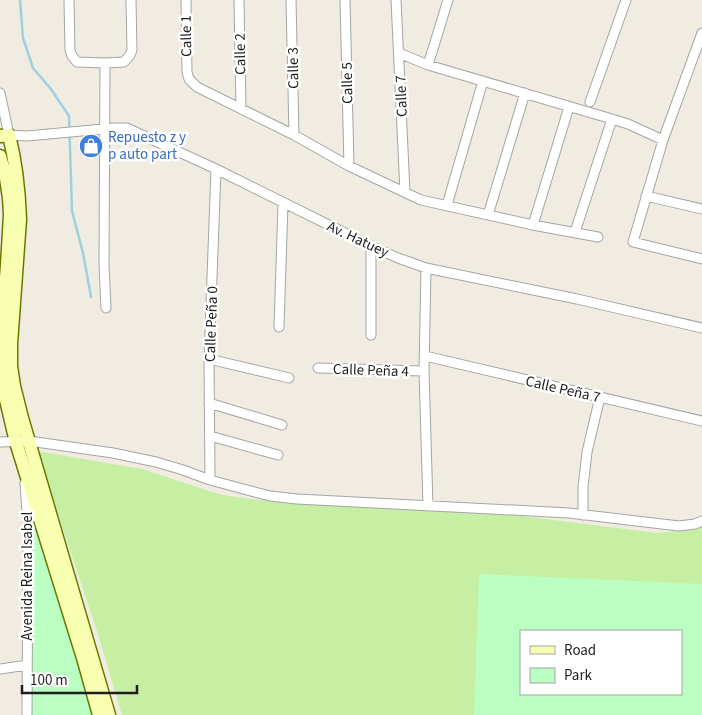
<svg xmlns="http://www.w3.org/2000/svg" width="702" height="715" viewBox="0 0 702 715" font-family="'Source Sans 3',sans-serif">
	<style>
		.grass { fill: #c6efa3; fill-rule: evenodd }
		.park { fill: #bbfec2; fill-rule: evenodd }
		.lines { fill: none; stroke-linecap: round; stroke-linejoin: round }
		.stream { stroke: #9fd0e1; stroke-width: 2.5 }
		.minor-casing { stroke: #a5a5a5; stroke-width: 11 }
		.secondary-casing { stroke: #687900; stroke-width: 15 }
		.minor { stroke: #fff; stroke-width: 9 }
		.secondary { stroke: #f9ffb1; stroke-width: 12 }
		.labels { text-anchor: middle; stroke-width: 5; stroke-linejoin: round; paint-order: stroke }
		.street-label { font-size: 15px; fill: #1e1e1e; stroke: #fff }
		.shop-label { font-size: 15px; fill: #366cbe; stroke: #fff; text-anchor: start }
	</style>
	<rect width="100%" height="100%" fill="#f0ece2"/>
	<path class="grass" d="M37,451L142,469L222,495L259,500L394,509L490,512L657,533L697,529L702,526V715H122L96,628ZM521,631H681V694H521Z"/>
	<path class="park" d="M31,521H33L35,522L95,715H31Z
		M479,574L702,584V715H474ZM521,631H681V694H521Z"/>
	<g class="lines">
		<path class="stream" d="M20,0L23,38L33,68L51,89L69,116L72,211L83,253L91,297"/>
		<g class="minor-casing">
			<path id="minor" d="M69,0L70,50L72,56L77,62L105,63L124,62L130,55L132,50L131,0
				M186,0L187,72L189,79L197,87L294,135L349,166L421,200L533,225L598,237
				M239,0L241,108
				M291,0L294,135
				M345,0L349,166
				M396,0L405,192
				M702,33L663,140L633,242L702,259
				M399,53L428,65L612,119L628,124L663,140
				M105,63L104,265L106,308
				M428,65L448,0
				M0,93L9,135L27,136L114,128H127L216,169L371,246L398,258L426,268L577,299L702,328
				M590,102L626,0
				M646,196L702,209
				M447,205L483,81
				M488,215L525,93
				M533,225L569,107
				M575,232L612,119
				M371,246V335
				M426,268L424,371L428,506
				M279,327L283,203
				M425,356L702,421
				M209,359L289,378
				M318,368L424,371
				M209,403L282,425
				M210,436L278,455
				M0,442L29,441L113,453L156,462L183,470L210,480L247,490L270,496L297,499L569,513L679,526L695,524L702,521
				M210,480L209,359L216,169
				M25,483L28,526L27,715
				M583,515V487L587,452L600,397
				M0,669L27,665"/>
		</g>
		<g class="secondary-casing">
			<path id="secondary" d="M0,136L9,135C16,163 19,191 20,219L11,344V366L14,386L22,418L109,715
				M0,156L6,178L9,198L10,215L7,265L1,338V365L3,387L16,442L83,658L99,715"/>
		</g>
		<use href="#minor" class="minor"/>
		<use href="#secondary" class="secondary"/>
	</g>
	<defs>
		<g id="shop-disc" transform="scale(1.25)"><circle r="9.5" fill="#3f7fe0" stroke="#fff"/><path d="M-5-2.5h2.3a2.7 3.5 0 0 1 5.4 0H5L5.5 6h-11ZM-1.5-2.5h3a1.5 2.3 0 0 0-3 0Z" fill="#fff"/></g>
	</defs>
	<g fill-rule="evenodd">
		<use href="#shop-disc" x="91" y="146"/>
	</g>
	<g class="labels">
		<g class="street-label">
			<text transform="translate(186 36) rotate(-91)" y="5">Calle 1</text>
			<text transform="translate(240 54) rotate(-91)" y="5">Calle 2</text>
			<text transform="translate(293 68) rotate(-91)" y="5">Calle 3</text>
			<text transform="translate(347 83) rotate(-91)" y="5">Calle 5</text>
			<text transform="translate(401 96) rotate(-92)" y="5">Calle 7</text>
			<text transform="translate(358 239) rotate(25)" y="5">Av. Hatuey</text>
			<text transform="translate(211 324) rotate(-88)" y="5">Calle Peña 0</text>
			<text transform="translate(371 370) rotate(2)" y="5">Calle Peña 4</text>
			<text transform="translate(563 389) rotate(13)" y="5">Calle Peña 7</text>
			<text transform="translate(27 576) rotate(-90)" y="5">Avenida Reina Isabel</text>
		</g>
		<g class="shop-label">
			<text x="108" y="142">Repuesto z y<tspan x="108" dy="17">p auto part</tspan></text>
		</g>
	</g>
	<rect x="520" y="630" width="162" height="65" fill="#ffffff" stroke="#a5a5a5"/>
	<rect x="530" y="646" width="25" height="8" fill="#f9ffb1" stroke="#a5a5a5"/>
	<text x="564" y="655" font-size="15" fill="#1e1e1e">Road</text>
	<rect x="530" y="668" width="25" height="15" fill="#bbfec2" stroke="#a5a5a5"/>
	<text x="564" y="680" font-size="15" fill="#1e1e1e">Park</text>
	<path d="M22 685v8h115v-8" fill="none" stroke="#1e1e1e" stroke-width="2.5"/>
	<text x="30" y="685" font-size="15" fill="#1e1e1e" stroke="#ffffff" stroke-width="4" paint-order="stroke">100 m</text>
</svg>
